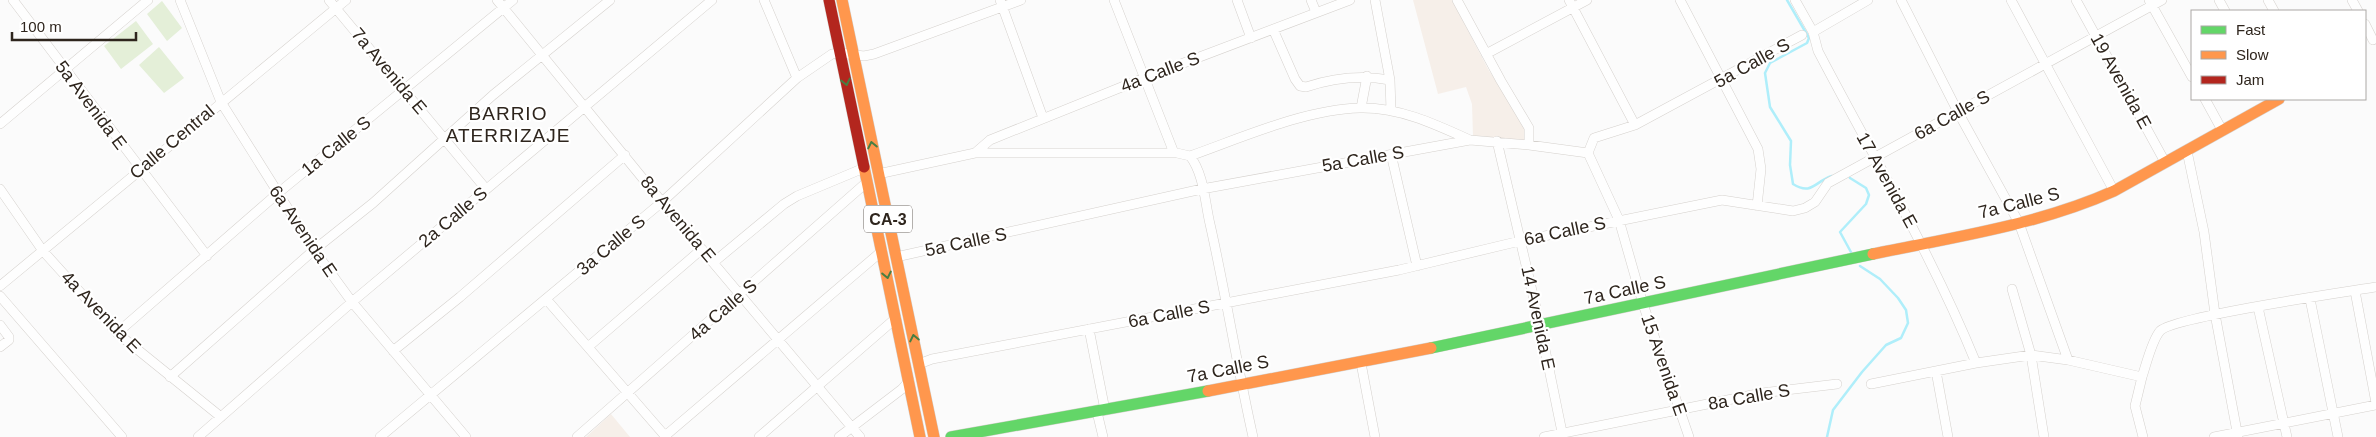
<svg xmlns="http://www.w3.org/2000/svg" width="2376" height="437" viewBox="0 0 2376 437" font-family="Arial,sans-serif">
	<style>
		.built { fill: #f6efe9 }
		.green { fill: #e4efd8 }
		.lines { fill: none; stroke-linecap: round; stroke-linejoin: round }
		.stream { stroke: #afeefa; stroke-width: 2.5 }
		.street-casing { stroke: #d5d1cd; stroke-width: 10 }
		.fast-casing { stroke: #d5d1cd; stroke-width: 12 }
		.slow-casing { stroke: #d5d1cd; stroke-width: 12 }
		.jam-casing { stroke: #d5d1cd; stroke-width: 12 }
		.street { stroke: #fefefe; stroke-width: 9 }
		.fast { stroke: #63d668; stroke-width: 11 }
		.slow { stroke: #ff974d; stroke-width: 11 }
		.jam { stroke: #b3261e; stroke-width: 11 }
		.oneway { stroke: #487e42 }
		.labels { text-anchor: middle; stroke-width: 4.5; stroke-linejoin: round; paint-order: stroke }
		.shield { fill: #fff; stroke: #6d6661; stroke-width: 1 }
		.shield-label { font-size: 16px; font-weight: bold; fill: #2e251d }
		.street-label { font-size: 18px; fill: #2e251d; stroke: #fff }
		.neighbourhood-label { font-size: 19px; letter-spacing: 1px; fill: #2e251d; stroke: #fff }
	</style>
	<rect width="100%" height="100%" fill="#fbfbfb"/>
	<path class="built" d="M1413,0H1452L1488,69L1526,127L1524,140L1473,136L1472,104L1466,87L1438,94Z
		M611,414L630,437H586Z"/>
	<path class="green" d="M162,1L182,28L167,41L147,14Z
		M136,21L153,44L121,69L104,46Z
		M159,47L184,78L164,93L139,65Z"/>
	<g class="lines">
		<path class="stream" d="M1787,0L1809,38L1807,43L1770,63L1765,73L1770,107L1791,141L1790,165L1793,184C1812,196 1815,181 1832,176
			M1850,178L1866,188L1869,195L1866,204L1840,232L1852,254
			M1827,437L1833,410L1862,372L1886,345L1901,338L1908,323L1906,310L1898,298L1880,279L1860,266"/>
		<g class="street-casing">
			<path id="street" d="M13,0L207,256
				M180,0L221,102L314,250L352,302L466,437
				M329,0L486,189
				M497,0L662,202L860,437
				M764,0L797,78
				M1000,0L1043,118
				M1114,0L1174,153
				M1237,0L1251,38
				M1311,0L1316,12
				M1375,0L1390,80L1391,111
				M1457,0L1501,81L1529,128V145
				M1569,0L1635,125
				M1680,0L1758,149L1761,169L1757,206
				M1795,0L1813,32L1818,51C1872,154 1932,255 1976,363
				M1901,0L1958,112L2019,223L2068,360
				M2011,0L2114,191
				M2076,0L2165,162
				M2149,0L2192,77
				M2219,0L2225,11
				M2268,0L2274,11
				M2352,0L2358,11
				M2365,24L2373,40
				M1273,29L1295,79L1300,86L1306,87C1333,78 1362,75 1390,80
				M1813,32L1868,0
				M1486,54L1587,0
				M2205,99L2222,130
				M1361,108L1367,76
				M0,124L148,0
				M1497,141L1540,325L1563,437
				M2187,151L2204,232L2215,314L2238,437
				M975,153H1177L1190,156C1204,174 1205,203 1210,224C1226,295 1237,366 1253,437
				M1588,153L1619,220L1643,304L1689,437
				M1588,153L1594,138L1635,125L1802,35
				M1391,154L1417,266
				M1190,156C1241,138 1306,109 1360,108C1399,107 1435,124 1470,140
				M878,174L975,153L990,140L1144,78L1350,0
				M0,189L43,251L117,333L221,417
				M896,257L1202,189L1470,140L1529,145L1588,153
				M714,262L784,204L797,196L864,168
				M0,286L346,0
				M2012,289L2031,355L2044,437
				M2355,291L2376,403
				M0,296L122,437
				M2310,299L2338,437
				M547,300L666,437
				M2258,307L2287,437
				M0,325L9,337V340L0,347
				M1089,329L1105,410
				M117,333L277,194L513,0
				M588,347L702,249
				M393,351L460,297L625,155
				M1361,363L1375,437
				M919,364L932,359L1399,270L1520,241L1722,200L1793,211L1805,208L1815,202L1828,183L2162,0
				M1936,371L1948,437
				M170,377L314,250L373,203L493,95L610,0
				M2142,377L2135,406L2143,437
				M1871,384L1976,363L2031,355L2068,360L2142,377C2146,365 2152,340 2160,331C2172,317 2346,292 2376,287
				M1097,412L1103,437
				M665,436L882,251
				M198,437L352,302L712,0
				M380,437L662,202L797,78L832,54L840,53L864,56L874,54L1021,0
				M577,437L867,182
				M759,437L896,318
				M839,437L902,389L909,381
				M1544,437L1762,393L1837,384
				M2214,437L2376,405"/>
		</g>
		<g class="fast-casing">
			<path id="fast" d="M1431,348L1873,254
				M951,437L1208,391"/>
		</g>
		<g class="slow-casing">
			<path id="slow" d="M842,0L934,437
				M864,167L920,437
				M1873,254C1954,237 2038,225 2114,191L2279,99
				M1208,391L1431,348"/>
		</g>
		<g class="jam-casing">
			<path id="jam" d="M829,0L864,167"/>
		</g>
		<use href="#street" class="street"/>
		<use href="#fast" class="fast"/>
		<use href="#slow" class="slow"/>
		<use href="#jam" class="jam"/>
	</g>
	<defs><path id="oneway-chevron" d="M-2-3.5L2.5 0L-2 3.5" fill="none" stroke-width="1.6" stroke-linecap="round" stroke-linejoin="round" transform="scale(1.25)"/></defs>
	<g class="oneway">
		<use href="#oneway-chevron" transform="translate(846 82) rotate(78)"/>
		<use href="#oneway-chevron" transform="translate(872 145) rotate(-102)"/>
		<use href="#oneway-chevron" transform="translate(887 275) rotate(78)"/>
		<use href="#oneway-chevron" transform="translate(914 338) rotate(-102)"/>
	</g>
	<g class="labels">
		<rect class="shield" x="864" y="205.5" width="48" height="27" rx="4"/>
		<g class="shield-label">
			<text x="888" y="225">CA-3</text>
		</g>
		<g class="street-label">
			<text transform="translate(1752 63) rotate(-29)" y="6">5a Calle S</text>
			<text transform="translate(389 71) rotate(50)" y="6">7a Avenida E</text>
			<text transform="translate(1160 72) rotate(-21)" y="6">4a Calle S</text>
			<text transform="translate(2121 81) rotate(61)" y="6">19 Avenida E</text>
			<text transform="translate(91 105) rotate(53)" y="6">5a Avenida E</text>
			<text transform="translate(1952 115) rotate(-29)" y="6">6a Calle S</text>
			<text transform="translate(172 142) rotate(-40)" y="6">Calle Central</text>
			<text transform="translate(336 146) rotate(-39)" y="6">1a Calle S</text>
			<text transform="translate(1363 159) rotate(-10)" y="6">5a Calle S</text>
			<text transform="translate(1887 180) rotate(61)" y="6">17 Avenida E</text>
			<text transform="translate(2019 203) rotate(-14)" y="6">7a Calle S</text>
			<text transform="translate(453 217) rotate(-40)" y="6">2a Calle S</text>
			<text transform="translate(678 219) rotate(50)" y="6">8a Avenida E</text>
			<text transform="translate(303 231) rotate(56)" y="6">6a Avenida E</text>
			<text transform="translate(1565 231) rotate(-12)" y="6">6a Calle S</text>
			<text transform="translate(966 242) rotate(-12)" y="6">5a Calle S</text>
			<text transform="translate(611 245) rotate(-40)" y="6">3a Calle S</text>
			<text transform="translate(1625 290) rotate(-12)" y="6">7a Calle S</text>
			<text transform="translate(723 310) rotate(-41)" y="6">4a Calle S</text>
			<text transform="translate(101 312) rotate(46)" y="6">4a Avenida E</text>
			<text transform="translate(1169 314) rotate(-11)" y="6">6a Calle S</text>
			<text transform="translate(1538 318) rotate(78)" y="6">14 Avenida E</text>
			<text transform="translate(1664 365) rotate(71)" y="6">15 Avenida E</text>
			<text transform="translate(1228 369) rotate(-11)" y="6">7a Calle S</text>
			<text transform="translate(1749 397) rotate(-10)" y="6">8a Calle S</text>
		</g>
		<g class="neighbourhood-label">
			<text x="508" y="120">BARRIO<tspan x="508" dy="22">ATERRIZAJE</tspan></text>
		</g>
	</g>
	<rect x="2191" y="10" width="175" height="90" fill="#ffffff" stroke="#aba8a5"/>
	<rect x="2201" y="26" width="25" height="8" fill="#63d668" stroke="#aba8a5"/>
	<text x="2236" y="35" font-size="15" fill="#2e251d">Fast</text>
	<rect x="2201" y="51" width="25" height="8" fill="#ff974d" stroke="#aba8a5"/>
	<text x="2236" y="60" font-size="15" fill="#2e251d">Slow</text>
	<rect x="2201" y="76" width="25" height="8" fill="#b3261e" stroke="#aba8a5"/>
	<text x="2236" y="85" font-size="15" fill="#2e251d">Jam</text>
	<path d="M12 32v8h124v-8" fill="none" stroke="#2e251d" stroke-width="2.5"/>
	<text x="20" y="32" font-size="15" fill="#2e251d" stroke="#ffffff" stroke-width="4" paint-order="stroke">100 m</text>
</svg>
